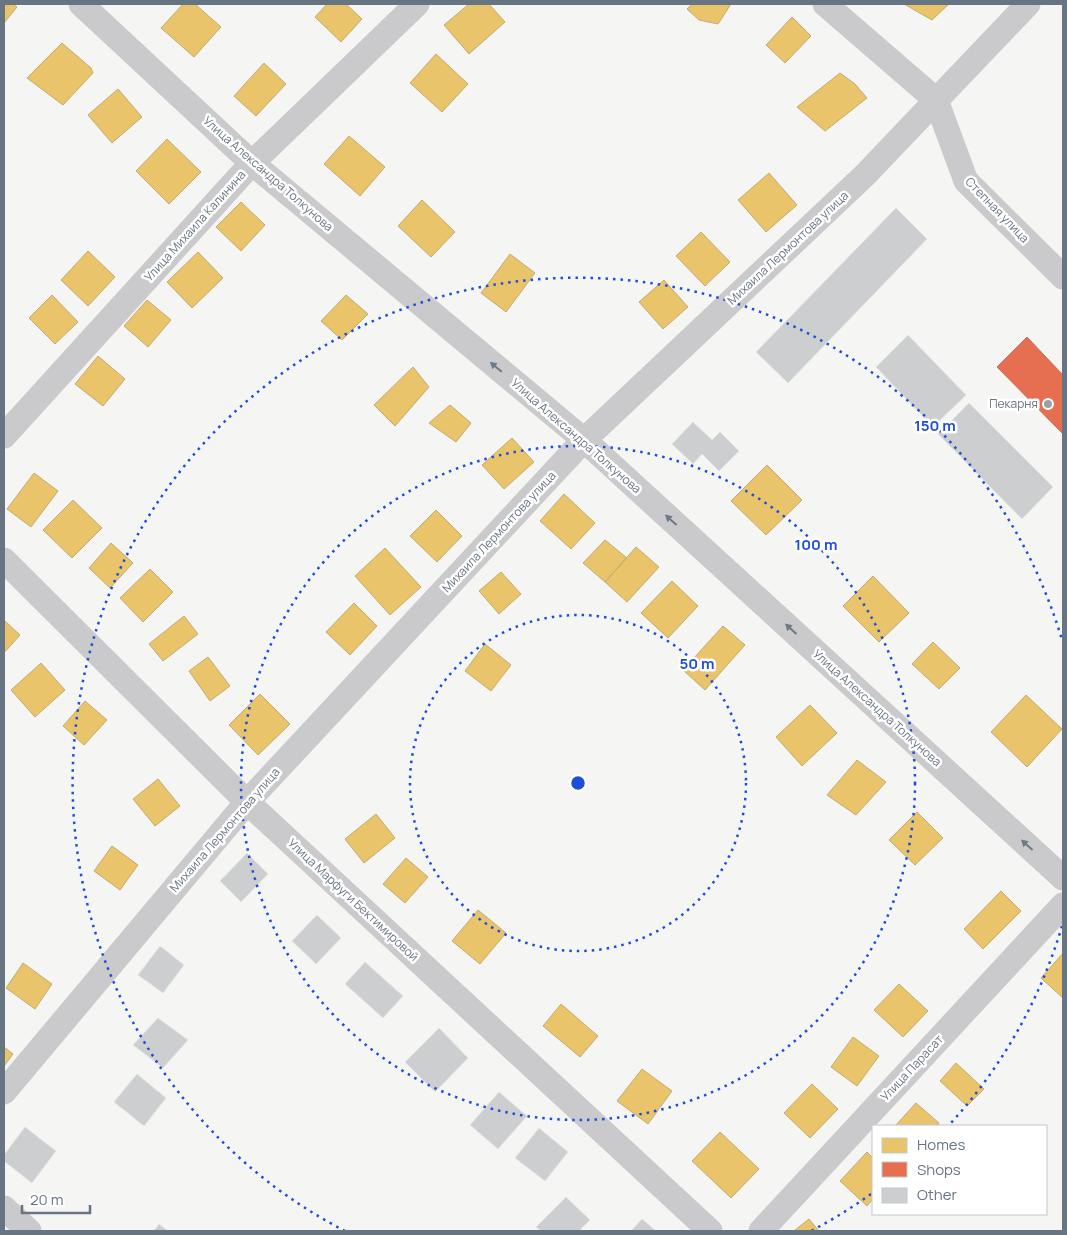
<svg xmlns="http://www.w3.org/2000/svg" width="1067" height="1235" viewBox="0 0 1067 1235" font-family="Manrope,sans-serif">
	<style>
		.homes { fill: #e9c46a; stroke: #c2ac71 }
		.shops { fill: #e76f51; stroke: #c17160 }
		.building { fill: #cccecf; stroke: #e4e4e4 }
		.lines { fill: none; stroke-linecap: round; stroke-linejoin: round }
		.minor { stroke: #cacacc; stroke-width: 25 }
		.oneway { fill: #6c7986 }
		.ring { fill: none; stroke: #1d4ed8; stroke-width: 2.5; stroke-dasharray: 2.5 5 }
		.poi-dot { fill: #99a2aa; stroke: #fff; stroke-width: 2 }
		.labels { text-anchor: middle; stroke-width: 5; stroke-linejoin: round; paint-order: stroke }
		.street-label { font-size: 12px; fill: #677582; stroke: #fff }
		.poi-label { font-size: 12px; fill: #677582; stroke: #fff; text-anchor: end }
		.centre { fill: #1d4ed8; stroke: #fff; stroke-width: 2.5 }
		.ring-label { font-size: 15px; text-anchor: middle; font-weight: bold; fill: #1d4ed8; stroke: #fff; stroke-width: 5; stroke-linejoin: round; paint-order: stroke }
	</style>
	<rect width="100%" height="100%" fill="#f5f5f4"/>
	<path class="homes" d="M4,4H13L17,7L4,23Z
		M183,4H195L221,27L194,57L161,28Z
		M327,4H346L362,19L341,42L315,17Z
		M469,4H489L505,22L469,54L444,25Z
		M692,4H731L718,24L699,20L687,9Z
		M904,4H949L932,20Z
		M792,17L811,36L785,63L766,45Z
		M62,43L91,68L93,73L63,105L27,78Z
		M436,54L468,84L442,112L410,83Z
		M264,63L286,84L256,116L234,96Z
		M840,73L855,84L867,98L825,131L797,107Z
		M118,89L142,117L112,143L88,115Z
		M349,136L385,167L360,196L324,164Z
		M167,139L201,172L169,204L136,171Z
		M769,173L797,205L766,232L738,200Z
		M422,200L455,232L431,257L398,226Z
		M241,202L265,225L241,251L216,227Z
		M701,232L730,262L705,286L676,256Z
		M88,251L115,277L88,306L61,280Z
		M198,252L223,278L192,308L167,282Z
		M510,254L535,273L506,312L481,293Z
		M664,280L688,307L663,329L639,302Z
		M52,295L78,322L55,344L29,318Z
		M346,295L368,314L342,340L321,321Z
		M147,300L171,320L148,347L124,326Z
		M98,356L125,379L103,406L75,384Z
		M413,367L429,387L395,426L374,405Z
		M450,405L471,423L456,442L429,423Z
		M512,438L534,462L504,489L482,465Z
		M767,465L802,500L766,535L731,501Z
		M34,473L58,491L31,527L7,509Z
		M564,494L595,523L571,549L540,521Z
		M73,500L102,528L72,558L43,530Z
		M436,510L462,536L437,562L410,536Z
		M605,540L627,558L605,582L583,563Z
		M111,543L133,563L110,588L89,568Z
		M636,547L659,567L627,602L605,582Z
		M385,548L421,587L390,615L355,576Z
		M150,569L173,592L143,622L120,598Z
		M501,572L521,594L499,614L479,591Z
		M873,576L909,613L879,642L843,606Z
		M672,581L698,606L668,638L641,613Z
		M354,603L377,626L350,655L326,632Z
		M184,616L198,634L163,661L149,644Z
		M5,621L20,635L4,653V622Z
		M723,626L745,645L705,690L683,670Z
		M933,642L960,668L939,689L912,664Z
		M485,644L511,665L491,691L465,671Z
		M208,657L230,686L210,701L189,671Z
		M41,663L65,690L35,717L11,690Z
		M260,694L290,724L258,755L229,725Z
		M1026,695L1062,729L1027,767L991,732Z
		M85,701L107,720L84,745L63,726Z
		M810,705L837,733L802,766L776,737Z
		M857,760L886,782L856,815L827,795Z
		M158,779L180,806L155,826L133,799Z
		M917,812L943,838L915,865L889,840Z
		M376,814L395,838L364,863L345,839Z
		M112,846L138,865L120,890L94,871Z
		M406,858L428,877L405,903L383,884Z
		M1001,891L1021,911L983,949L964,929Z
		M478,910L506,933L480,964L452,941Z
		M1063,953V998L1041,978Z
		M23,963L52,984L35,1009L6,988Z
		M899,984L928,1011L903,1037L874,1010Z
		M561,1004L598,1036L580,1057L543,1026Z
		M853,1037L879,1056L857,1086L831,1067Z
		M4,1047L13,1054L4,1066Z
		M956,1063L984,1089L967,1106L940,1081Z
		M642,1069L672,1091L648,1124L617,1101Z
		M812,1084L838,1109L810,1138L784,1113Z
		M916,1103L939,1123L937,1126H895Z
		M720,1132L759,1169L731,1198L692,1161Z
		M867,1152L873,1158V1199L867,1206L840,1181Z
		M809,1219L819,1231H794Z"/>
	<path class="shops" d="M1027,337L1063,375V434L997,367Z"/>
	<path class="building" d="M896,208L927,239L788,383L756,352Z
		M908,335L966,395L933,427L876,367Z
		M969,403L1053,487L1022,519L938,434Z
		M693,422L712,440L720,432L739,451L719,471L702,454L693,464L672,444Z
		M247,853L268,874L241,902L220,881Z
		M317,915L341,938L316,964L292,941Z
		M160,946L184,965L163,993L138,975Z
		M365,962L403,996L383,1018L345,984Z
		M158,1018L188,1040L163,1068L133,1045Z
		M439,1028L468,1058L435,1092L405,1062Z
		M137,1074L166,1098L144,1126L114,1102Z
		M499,1092L527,1116L498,1149L470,1125Z
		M25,1127L56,1151L32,1183L4,1161V1155Z
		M539,1128L568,1152L545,1181L515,1158Z
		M566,1197L590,1220L579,1231H541L536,1227Z
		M642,1219L656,1231H631Z
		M159,1224L168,1231H154Z"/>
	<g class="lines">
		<path class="minor" d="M81,4L252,163L584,440L1063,878
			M825,4L936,100L966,181L1063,277
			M4,436L252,163L417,4
			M4,560L247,802L710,1231
			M4,1092L247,802L584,440L865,175L1028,4
			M4,1208L29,1231
			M761,1231L1063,905"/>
	</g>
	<defs><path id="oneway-solid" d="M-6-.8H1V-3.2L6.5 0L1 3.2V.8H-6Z" transform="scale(1.25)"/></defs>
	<g class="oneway">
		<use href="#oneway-solid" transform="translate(496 367) rotate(-140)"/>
		<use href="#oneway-solid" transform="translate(671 520) rotate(-138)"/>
		<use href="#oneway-solid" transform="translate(791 629) rotate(-138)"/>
		<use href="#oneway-solid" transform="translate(1027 845) rotate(-138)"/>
	</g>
	<g class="ring">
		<circle cx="578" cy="783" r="168"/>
		<circle cx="578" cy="783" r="337"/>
		<path d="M1062 926A505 505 0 0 1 950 1124M871 1194A505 505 0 0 1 811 1231M345 1231A505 505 0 1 1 1062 640"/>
	</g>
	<circle class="poi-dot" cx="1048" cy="404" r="5"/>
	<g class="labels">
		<g class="street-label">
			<text transform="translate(268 174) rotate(41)" y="4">Улица Александра Толкунова</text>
			<text transform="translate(997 210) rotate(46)" y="4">Степная улица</text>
			<text transform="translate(195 226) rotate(-48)" y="4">Улица Михаила Калинина</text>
			<text transform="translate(788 248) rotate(-43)" y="4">Михаила Лермонтова улица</text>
			<text transform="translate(576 436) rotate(41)" y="4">Улица Александра Толкунова</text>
			<text transform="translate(499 532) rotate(-47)" y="4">Михаила Лермонтова улица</text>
			<text transform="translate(877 708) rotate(42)" y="4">Улица Александра Толкунова</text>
			<text transform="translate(225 830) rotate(-49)" y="4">Михаила Лермонтова улица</text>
			<text transform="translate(353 900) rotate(43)" y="4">Улица Марфуги Бектимировой</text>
			<text transform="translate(912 1068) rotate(-47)" y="4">Улица Парасат</text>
		</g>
		<g class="poi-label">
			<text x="1038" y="408">Пекарня</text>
		</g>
	</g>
	<circle cx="578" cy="783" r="8" class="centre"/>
	<g class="ring-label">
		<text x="935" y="431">150 m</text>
		<text x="816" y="550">100 m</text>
		<text x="697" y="669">50 m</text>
	</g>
	<rect width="1067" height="1235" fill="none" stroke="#677582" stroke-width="10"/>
	<rect x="872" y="1125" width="175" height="90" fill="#ffffff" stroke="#c2c8cd"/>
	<rect x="882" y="1138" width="25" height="15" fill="#e9c46a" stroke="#c2c8cd"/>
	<text x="917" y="1150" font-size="15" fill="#677582">Homes</text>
	<rect x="882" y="1162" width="25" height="15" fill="#e76f51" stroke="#c2c8cd"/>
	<text x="917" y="1175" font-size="15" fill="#677582">Shops</text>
	<rect x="882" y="1188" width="25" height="15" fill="#cccecf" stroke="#c2c8cd"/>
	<text x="917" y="1200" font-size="15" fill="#677582">Other</text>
	<path d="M22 1205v8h68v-8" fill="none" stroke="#677582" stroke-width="2.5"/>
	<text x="30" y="1205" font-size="15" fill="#677582" stroke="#ffffff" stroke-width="4" paint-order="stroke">20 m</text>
</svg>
